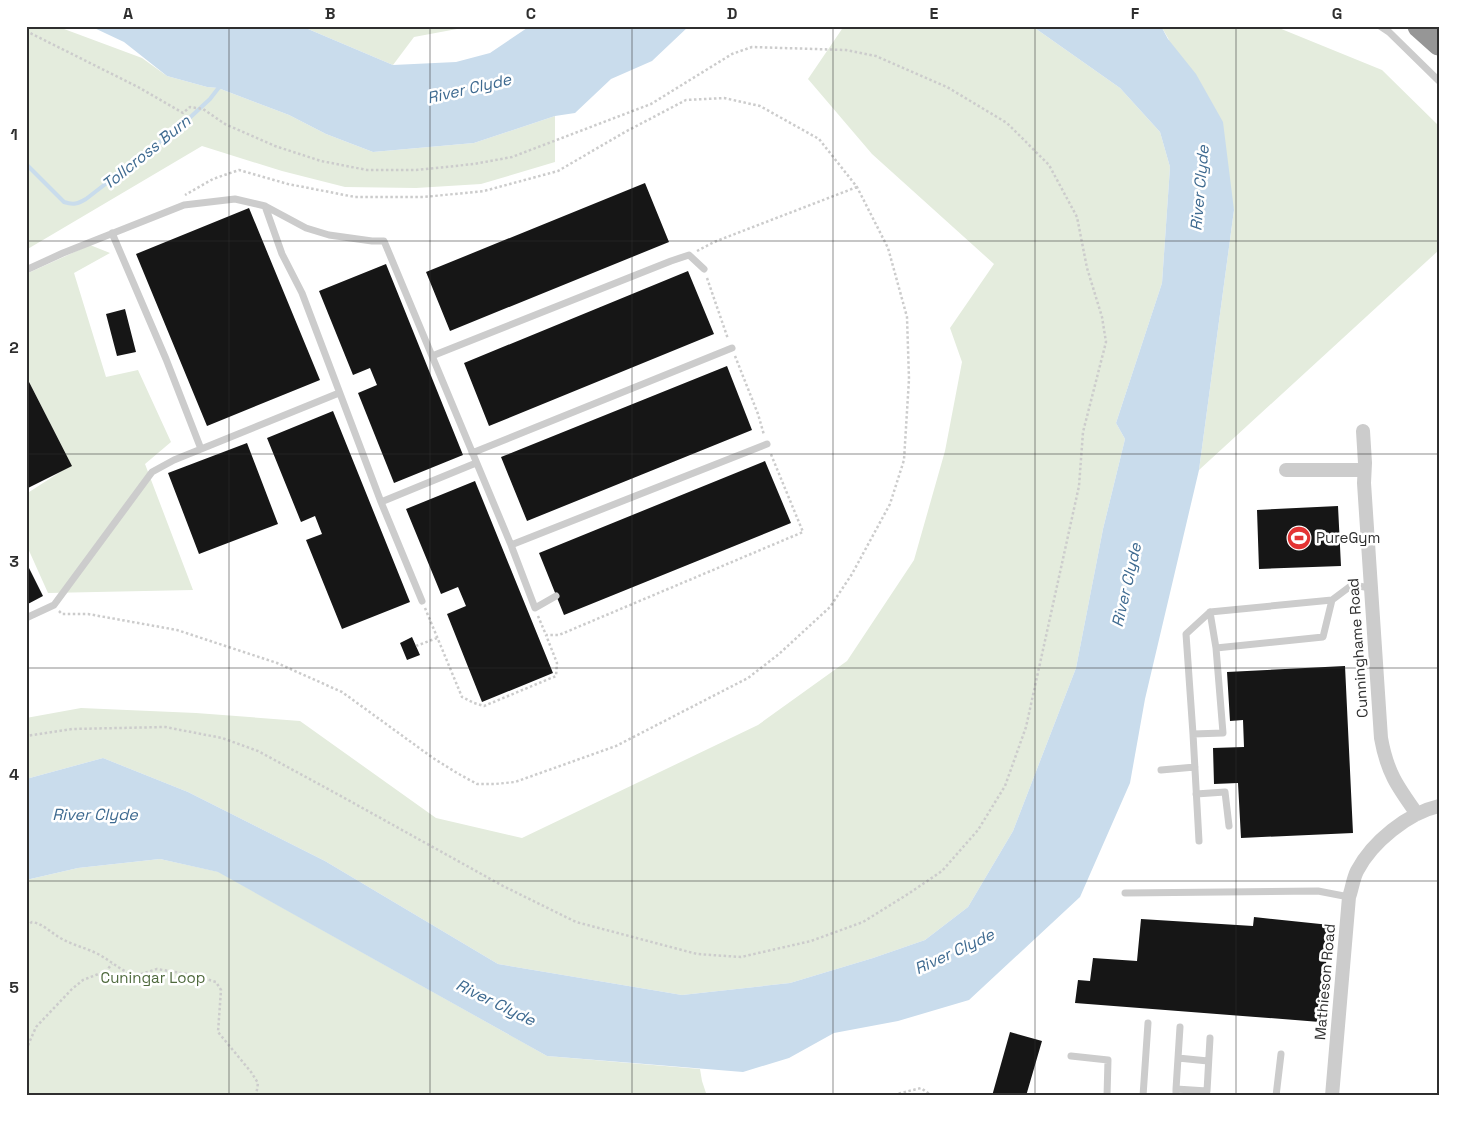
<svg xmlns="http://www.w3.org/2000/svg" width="1465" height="1122" viewBox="0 0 1465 1122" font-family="'Space Grotesk',sans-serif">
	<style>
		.green { fill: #e4ecdd }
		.water { fill: #c9dcec }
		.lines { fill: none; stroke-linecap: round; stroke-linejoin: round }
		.stream { stroke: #c9dcec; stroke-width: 4 }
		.building { fill: #161616 }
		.path { stroke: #ccc; stroke-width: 2.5; stroke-dasharray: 2.5 2.5; stroke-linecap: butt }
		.lane { stroke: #ccc; stroke-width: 7 }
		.street { stroke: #ccc; stroke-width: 14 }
		.highway { stroke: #969696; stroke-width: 25 }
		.grid { fill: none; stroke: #2f2f2f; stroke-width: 1; stroke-opacity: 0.55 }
		.labels { text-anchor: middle; stroke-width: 5; stroke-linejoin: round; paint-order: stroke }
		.poi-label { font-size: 15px; fill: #2f2f2f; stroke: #fff; text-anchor: start }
		.street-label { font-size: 15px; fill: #2f2f2f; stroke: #fff }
		.park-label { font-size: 15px; fill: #4f6a3d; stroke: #fff }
		.water-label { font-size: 16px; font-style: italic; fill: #3e6a90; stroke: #fff }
		.neatline { fill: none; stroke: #2f2f2f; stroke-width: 2 }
		.grid-label { font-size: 16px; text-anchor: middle; font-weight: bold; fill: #2f2f2f }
	</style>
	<rect width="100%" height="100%" fill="#fff"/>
	<path class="green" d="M26,26H56L142,58L167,76L207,87L218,88L289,115L326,134L373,152L474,143L555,116V162L481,184L416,188L345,187L282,171L202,146L26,250Z
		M301,26H473L414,37L393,65Z
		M844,26H1032L1120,88L1160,132L1170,167L1162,283L1116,423L1125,439L1103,529L1076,668L1013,831L968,907L925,940L873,958L790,983L682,995L498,964L325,861L188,792L103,758L26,779V718L81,708L196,713L300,721L436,818L522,838L758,725L847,661L914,560L945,451L962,362L950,328L994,264L872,154L808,79Z
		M1161,26H1274L1382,70L1439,126V250L1199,470L1234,210L1168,38Z
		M90,245L110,253L74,273L106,377L138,370L171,442L145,464L193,590L48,593L26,544V494L71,465L26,376V274Z
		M160,859L219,872L547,1056L700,1069L702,1081L707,1096H26V880L78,868Z"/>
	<path class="water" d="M90,26H301L393,65L456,62L490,53L530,26H689L652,61L611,79L575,113L555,116L474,143L373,152L326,134L289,115L218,88L207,87L167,76L124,42Z
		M1032,26H1161L1168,39L1196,74L1223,122L1234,210L1199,470L1145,699L1130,783L1080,897L969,1000L898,1021L834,1033L789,1058L743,1072L547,1056L218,872L160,859L78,868L26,880V779L103,758L188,792L325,861L498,964L682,995L790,983L873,958L925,940L968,907L1013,831L1076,668L1103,529L1125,439L1116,423L1162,283L1170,167L1160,132L1120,88Z"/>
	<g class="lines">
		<path class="stream" d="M26,164L64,202C73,205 78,204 86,199L183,124L210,99L220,86"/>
	</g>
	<path class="building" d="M645,183L669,242L450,331L426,272Z
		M249,208L320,380L207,426L136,254Z
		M386,264L463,455L394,483L358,393L377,385L370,368L353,375L319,291Z
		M688,271L714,334L489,426L464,363Z
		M125,309L136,352L117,356L106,314Z
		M727,366L752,430L527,521L501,457Z
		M26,376L72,466L26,489Z
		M333,411L410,602L342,629L306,540L322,534L315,516L301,522L267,438Z
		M247,443L278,524L199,554L168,473Z
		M765,461L791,523L564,615L539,553Z
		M475,481L553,673L482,702L447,614L466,606L458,587L441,594L406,509Z
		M1338,506L1341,566L1259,569L1257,510Z
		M26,562L43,596L26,605Z
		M412,637L420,655L407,660L400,643Z
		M1345,666L1353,833L1241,838L1238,783L1214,784L1213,748L1244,747L1243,720L1230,721L1227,672Z
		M1254,917L1330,925L1320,1022L1075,1003L1078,980L1090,981L1093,958L1137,961L1141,919L1253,926Z
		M1010,1032L1042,1041L1026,1096H992Z"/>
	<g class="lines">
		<path class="path" d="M26,31L138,87L183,113L190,107L203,109L225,124L275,146L321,161L367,170H416L474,164L512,157L651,104L732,54L752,47L846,50L876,56L947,87L1007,123L1049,165L1077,217L1087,268L1102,317L1106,342L1083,432L1079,486L1026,727L1005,786L978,830L942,871L908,894L863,922L811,941L741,957L697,954L576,922L503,886L339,795L258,751L222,738L165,727L72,729L26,736
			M697,251L714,242L857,187
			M707,278L728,339
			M735,356L758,414L764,435
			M425,608L462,697L474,703L484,706L556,676L557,663L546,635
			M59,611L62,614H88L177,630L277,663L342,692L433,758L457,773L477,784H495L515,782L616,746L748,678L779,654L830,607L852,574L890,504L904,460L909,379L907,317L888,248L857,187L819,139L760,106L724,98L686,100L625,132L558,171L484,191L424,197H355L288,184L239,170L213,179L185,195
			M538,616L546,635H559L803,532L770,452
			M416,646L437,638
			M26,926L32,922C44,924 51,933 62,939C73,945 86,948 98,954C111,961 120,970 135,976L157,969L193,975L216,982L221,990L218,1032L251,1072L258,1083L256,1096
			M26,1050L36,1027L72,989L83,980L106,971L112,964
			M889,1096L921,1088L928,1093L930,1096"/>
		<path class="lane" d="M1380,26L1389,32L1439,81
			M265,206L282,254L302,293L381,502L422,601
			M112,233L166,359L201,449
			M26,270L63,253L184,205L235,199L265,206L306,228L329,235L372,241H384L511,545L535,608L556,596
			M432,356L671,261L689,255L704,269
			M472,453L732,348
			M381,502L476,463
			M511,545L767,444
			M26,618L54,605L152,472L174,460L339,393
			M1216,648L1210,612L1332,600
			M1193,734L1186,634L1210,612
			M1161,770L1195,767
			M1196,794L1225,792L1229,826
			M1199,841L1193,734L1223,733L1216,648L1323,637L1332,600L1352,585L1371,588
			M1125,893L1318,891L1349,897
			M1071,1056L1108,1060L1107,1096
			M1178,1058L1208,1061
			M1176,1089L1180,1027
			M1143,1096L1148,1023
			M1176,1096V1089L1207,1091L1210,1038
			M1276,1096L1281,1054"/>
		<path class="street" d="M1363,431L1365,463L1364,483L1381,738C1387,772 1397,786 1417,814
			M1286,470H1364
			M1332,1096L1349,897C1352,889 1353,879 1357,871C1372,842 1408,813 1439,806"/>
		<path class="highway" d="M1420,26L1439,43"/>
	</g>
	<path class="grid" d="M229,26V1096M430,26V1096M632,26V1096M833,26V1096M1035,26V1096M1236,26V1096M26,241H1439M26,454H1439M26,668H1439M26,881H1439"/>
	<defs>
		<g id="stadium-disc" transform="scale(1.25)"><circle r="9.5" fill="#e33434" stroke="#fff"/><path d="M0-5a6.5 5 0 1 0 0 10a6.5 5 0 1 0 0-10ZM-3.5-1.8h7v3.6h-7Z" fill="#fff"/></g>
	</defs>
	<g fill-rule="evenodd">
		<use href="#stadium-disc" x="1299" y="538"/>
	</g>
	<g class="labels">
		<g class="poi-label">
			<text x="1316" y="543">PureGym</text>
		</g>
		<g class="street-label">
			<text transform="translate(1358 648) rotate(-94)" y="5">Cunninghame Road</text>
			<text transform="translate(1325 982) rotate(-85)" y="5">Mathieson Road</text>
		</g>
		<g class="park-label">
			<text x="153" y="983">Cuningar Loop</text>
		</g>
		<g class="water-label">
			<text transform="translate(469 88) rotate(-13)" y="6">River Clyde</text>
			<text transform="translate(146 152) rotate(-39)" y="6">Tollcross Burn</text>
			<text transform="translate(1199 188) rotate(-85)" y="6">River Clyde</text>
			<text transform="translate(1126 585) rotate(-77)" y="6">River Clyde</text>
			<text x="95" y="820">River Clyde</text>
			<text transform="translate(954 951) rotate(-25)" y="6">River Clyde</text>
			<text transform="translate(496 1002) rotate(26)" y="6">River Clyde</text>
		</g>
	</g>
	<rect width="1465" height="1122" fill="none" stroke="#ffffff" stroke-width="55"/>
	<rect x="28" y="28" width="1410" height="1066" class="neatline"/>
	<g class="grid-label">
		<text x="128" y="19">A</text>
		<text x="330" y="19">B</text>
		<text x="531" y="19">C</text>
		<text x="732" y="19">D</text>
		<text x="934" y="19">E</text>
		<text x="1135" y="19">F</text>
		<text x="1337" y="19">G</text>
		<text x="14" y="140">1</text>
		<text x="14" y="353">2</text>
		<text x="14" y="567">3</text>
		<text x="14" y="780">4</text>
		<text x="14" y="993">5</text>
	</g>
</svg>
